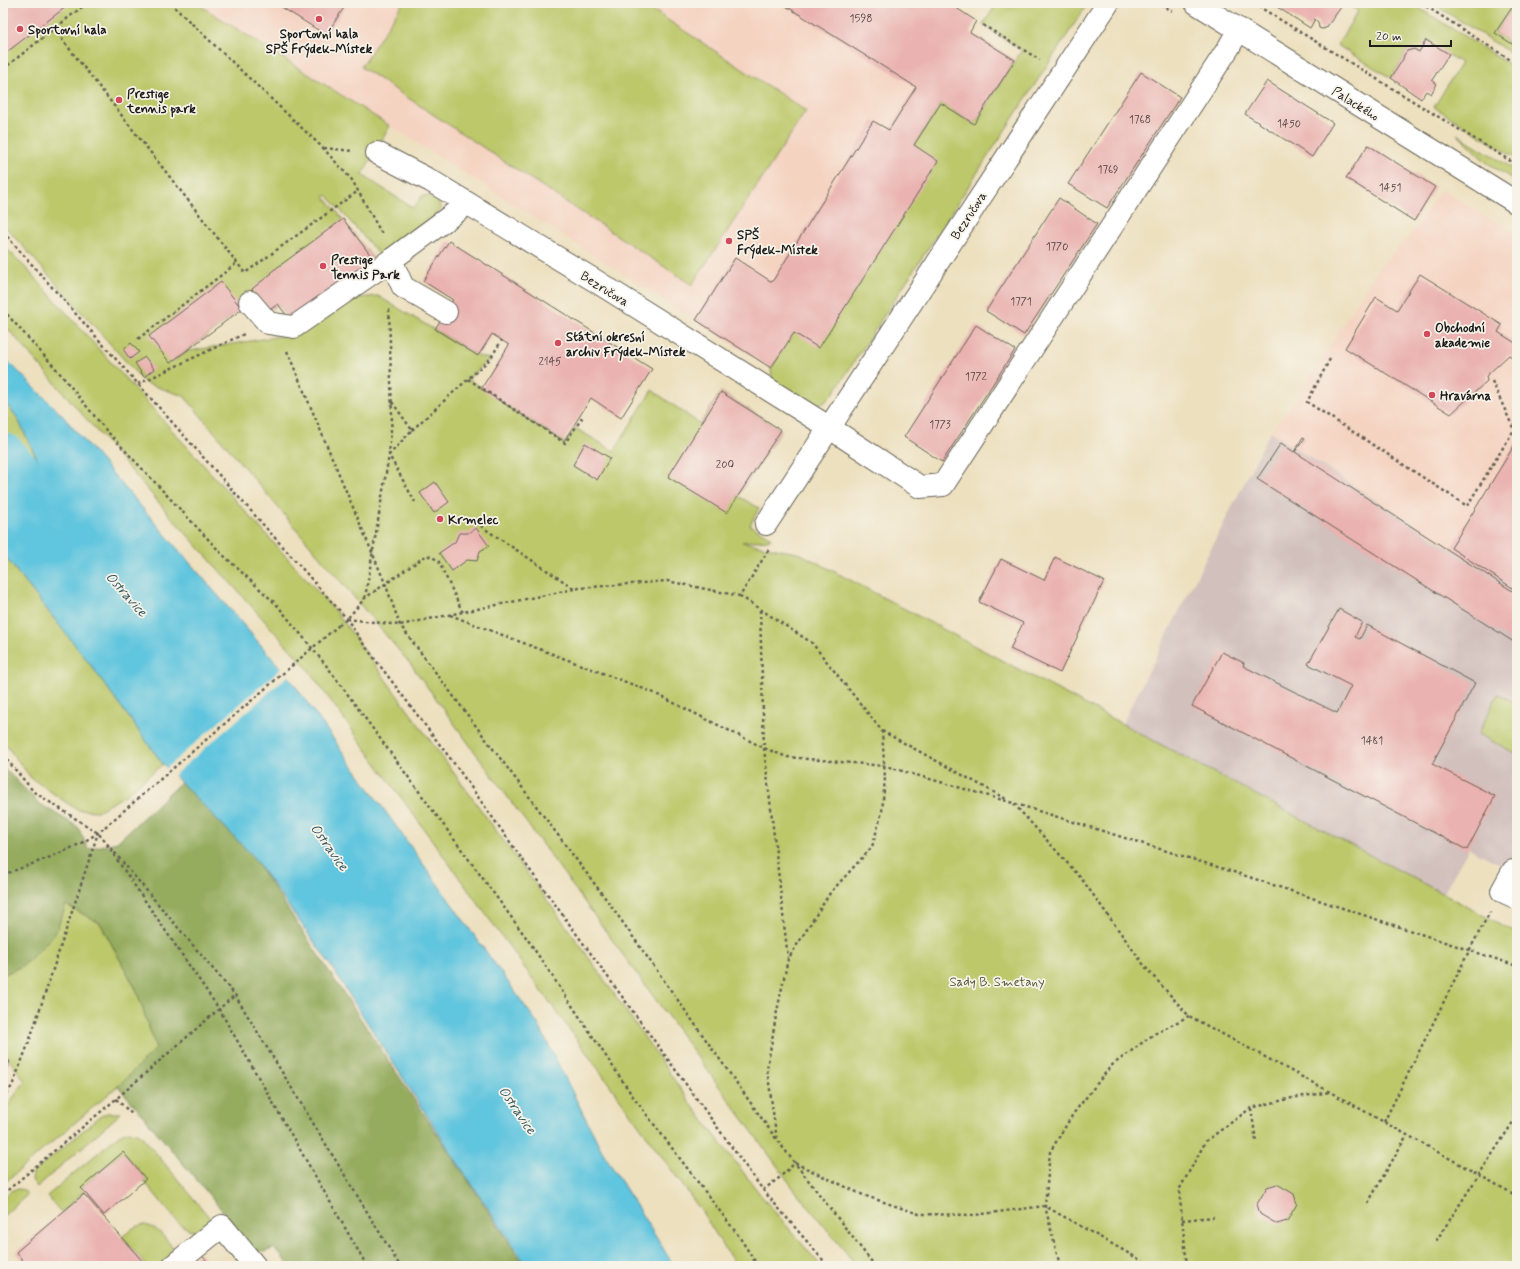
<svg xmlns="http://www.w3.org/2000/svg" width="1520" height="1269" viewBox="0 0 1520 1269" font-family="Mynerve,sans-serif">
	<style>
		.built { fill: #f5d3c1 }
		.industrial { fill: #d1c0bc }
		.green { fill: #bcc86a; stroke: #6c7243 }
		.forest { fill: #95ac5e; stroke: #58643d }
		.water { fill: #61c5de; stroke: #3e707d }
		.pier { fill: #ede0bf }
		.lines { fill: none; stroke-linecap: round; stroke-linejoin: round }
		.river { stroke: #61c5de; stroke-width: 48 }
		.building { fill: #eab3b1 }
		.minor-casing { stroke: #656155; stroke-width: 24 }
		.path { stroke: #656155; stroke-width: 2.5; stroke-dasharray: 3 3; stroke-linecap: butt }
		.minor { stroke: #fff; stroke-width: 22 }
		.path-bridge { stroke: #656155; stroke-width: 2.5; stroke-dasharray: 3 3; stroke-linecap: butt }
		.poi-dot { fill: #d1495b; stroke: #f7f3e8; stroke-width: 1.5 }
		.labels { text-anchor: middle; stroke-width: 3.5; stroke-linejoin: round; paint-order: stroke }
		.number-label { font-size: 11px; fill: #504241 }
		.poi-label { font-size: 13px; font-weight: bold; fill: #1c1c1c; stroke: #f7f3e8; text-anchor: start }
		.street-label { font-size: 13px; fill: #1c1c1c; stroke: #f7f3e8 }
		.park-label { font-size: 13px; fill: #545837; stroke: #f7f3e8 }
		.water-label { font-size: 14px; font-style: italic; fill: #345760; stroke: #f7f3e8 }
	</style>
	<rect width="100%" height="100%" fill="#f7f3e8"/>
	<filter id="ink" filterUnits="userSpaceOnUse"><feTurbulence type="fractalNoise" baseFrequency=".025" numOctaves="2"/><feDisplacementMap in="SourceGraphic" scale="8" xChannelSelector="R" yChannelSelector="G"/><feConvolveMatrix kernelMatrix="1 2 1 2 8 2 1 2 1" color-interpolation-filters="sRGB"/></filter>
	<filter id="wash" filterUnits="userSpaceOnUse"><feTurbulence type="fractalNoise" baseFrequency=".012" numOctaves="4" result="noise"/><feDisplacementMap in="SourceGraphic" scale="16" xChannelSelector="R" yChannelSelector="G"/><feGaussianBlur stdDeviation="0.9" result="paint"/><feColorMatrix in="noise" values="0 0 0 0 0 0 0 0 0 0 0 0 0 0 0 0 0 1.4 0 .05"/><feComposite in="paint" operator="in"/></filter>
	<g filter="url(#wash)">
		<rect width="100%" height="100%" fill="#ede0bf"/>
		<path class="built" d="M197,3H949L976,21L970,32L1015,60L974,124L941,103L771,368Z
			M1441,189L1517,235V591L1270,432L1296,400L1378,268L1413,232Z"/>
		<path class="industrial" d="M1270,432L1517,591V873L1469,848L1443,894L1122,724Z"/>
		<path class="green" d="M3,3H196L390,126L362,175L413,208L422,196C432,194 439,200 441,210L383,259L327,195L324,197L335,209L375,261L293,324L278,304L268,311L257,297L175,360L189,351L281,336L307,323L353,294L358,298L378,296L478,356L490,359L468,379L565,443L575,428L614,451L652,390L700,424L721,392L781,430L738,496L759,508L750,525L771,538L768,540L742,542L801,554L1517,933V1266H857L794,1189L412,666L184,396L145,383L3,224Z
			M403,3H642L806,111L692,285L361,67Z
			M997,3H1088L833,394L824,403L814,404L772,382L771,368L941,103L974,124L1022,50L983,25Z
			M1345,3H1411L1517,69V159L1434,107L1461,63L1426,41L1419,52L1414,49L1407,51L1404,55L1403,59L1391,78L1337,45L1358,11Z
			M1432,3H1515L1495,33L1517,47V57Z
			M1457,134L1517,171V182L1486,162Z
			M3,245L25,267L337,613L582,948L694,1108L763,1198L821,1266H736L702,1212L307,668L173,519L3,323Z
			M3,401L17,417L47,480L76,504L82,521L80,535H69L50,516L7,436L3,434Z
			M3,554L90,664L163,764L124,796L98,811L77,810L31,778L3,741Z
			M1498,694L1517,704V754L1478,734Z
			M66,905L100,923L136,989L156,1048L118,1086L3,1184V1112L25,1081L3,1052V975L24,965L55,934Z
			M107,1113H121L37,1187L32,1180L33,1173L99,1117Z
			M128,1131L140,1134L214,1223L200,1234L180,1225L144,1181L146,1179L123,1152L81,1188L84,1192L61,1212L47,1196L119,1135Z
			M19,1189L24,1190L27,1195L3,1216V1198L12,1190Z
			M141,1225C158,1224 168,1242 177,1254L163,1266H146L122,1237L133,1228Z"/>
		<path class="forest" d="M3,767L40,804L78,827L88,849L117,842L181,782L251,854L525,1266H290L274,1248L265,1252L256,1251L118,1086L156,1048L136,989L100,923L66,905L55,934L24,965L3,975Z"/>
		<path class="water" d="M3,356L61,414L291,680L538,1024L602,1151L674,1266H527L457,1162L327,960L251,854L163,764L90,664L3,554V434L7,436L50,516L69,535L80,534L82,521L76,504L47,480L17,417L3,401Z"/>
		<path class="pier" d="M283,667L289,675L173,776L165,769Z"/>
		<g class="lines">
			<path class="river" d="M3,457L118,584"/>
		</g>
		<g id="blocks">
			<path class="building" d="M3,3H71L3,55Z
				M275,3H347L326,35Z
				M781,3H949L976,21L970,32L1015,60L974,124L941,103L914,145L938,161L819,348L794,333L771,368L696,320L735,258L772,282L873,121L889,130L916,87Z
				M1271,3H1344L1326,28L1322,29L1319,28L1318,22L1315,19L1310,28Z
				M1515,3H1517V47L1495,33Z
				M1426,40L1449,54L1432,80L1437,84L1431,94L1426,91L1421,99L1391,78L1403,59L1404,55L1407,51L1414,49L1419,52Z
				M1141,72L1180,97L1107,208L1068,184Z
				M1267,81L1333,123L1312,157L1245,114Z
				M1368,145L1435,187L1414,221L1346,178Z
				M1059,198L1097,224L1024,335L986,311Z
				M343,219L375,261L293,324L278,304L268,311L252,289L272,273L271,272Z
				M449,241L652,369L621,418L591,398L564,441L481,389L509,345L492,334L478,356L435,329L453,300L423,281Z
				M1420,274L1502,325L1498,332L1517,344V360L1509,355L1486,376L1487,381L1451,414L1345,348L1376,297L1397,310Z
				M221,282L242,309L170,363L149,336Z
				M976,325L1015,350L942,462L904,437Z
				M131,343L139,352L130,359L123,349Z
				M145,357L154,369L144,377L135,363Z
				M721,392L781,430L727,513L668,477Z
				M1303,437L1305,438L1295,452L1517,594V644L1257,479L1281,443L1294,452Z
				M1517,441V584L1514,589L1451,548Z
				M585,443L610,458L597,480L573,465Z
				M435,482L449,502L434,513L420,493Z
				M476,528L489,546L480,551L477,561L467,560L452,571L439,553L455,542L459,533H468Z
				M1055,557L1104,581L1060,673L1010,649L1023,623L979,602L1001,559L1044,580Z
				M1339,609L1362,622L1355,637L1360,639L1367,625L1475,683L1432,764L1495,796L1467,850L1192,706L1222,652L1244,663L1243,666L1337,713L1351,686L1308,664Z
				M3,1053L10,1062L3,1072Z
				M123,1152L146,1179L104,1215L81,1188Z
				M1277,1184L1294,1194L1297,1204L1287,1221L1277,1224L1260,1214L1257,1204L1267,1187Z
				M84,1194L143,1262L138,1266H27L16,1252Z
				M200,1253L211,1266H185Z"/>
		</g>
	</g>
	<g filter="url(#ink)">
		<use href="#blocks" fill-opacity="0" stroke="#656155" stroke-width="1"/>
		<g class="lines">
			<g class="minor-casing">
				<path id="minor" d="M1196,3L1517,203
					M377,153L431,181L594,280L830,428L920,487L943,485L1229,47L1239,29
					M391,260L403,287L446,312
					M250,302L268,323L294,327L391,260L467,204
					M766,524L1108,3
					M1513,871L1502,891L1517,898
					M173,1266L222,1226L255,1266"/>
			</g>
			<path class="path" d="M87,3L54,29L245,273L358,191
				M170,3L323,148L352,180L383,236
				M1253,3L1517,165
				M1421,3L1517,64
				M1132,7L1138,4L1159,3L1172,11
				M983,25L1040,60
				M3,69L54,29
				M324,148L353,151
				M3,232L347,619L362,642L456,766L527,866L763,1190L828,1266
				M3,310L58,371L105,429L221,553L277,605L329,669L528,940L634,1098L738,1235L758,1266
				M138,339L237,263
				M287,351L385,583L400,625L609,903L777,1140
				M1330,359L1307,402L1467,506L1517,425
				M468,379L565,443L584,415
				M1492,381L1514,430
				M138,384L244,334
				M392,402L412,430L389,455L415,502
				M412,430L490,359L502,340
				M476,523L575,589
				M740,596L812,643L882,731L885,778L882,812L872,847L830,893L788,959L776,1016L767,1069L777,1140L875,1266
				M365,598L389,455L392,417L389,308
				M760,610L764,748L788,958
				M450,615L652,692L764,748L787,757L885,766L1013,803L1240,874L1517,966
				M347,619L400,625L579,588L667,581L740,596L769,549
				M339,625L347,619L365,598L427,555L438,560L463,613
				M882,731L1008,800
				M3,755L34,792L98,833L235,995L400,1266
				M1014,804L1081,878L1146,968L1189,1016L1330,1092L1517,1196
				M107,845L219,1009L367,1266
				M3,875C33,863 82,848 105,827
				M3,1099L12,1086L29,1042L98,833
				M116,1099L133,1115
				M1251,1108L1256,1141
				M1384,1122L1470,949L1490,912
				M763,1190L779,1178L795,1163L863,1195L919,1214L974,1215L1045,1206L1151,1266
				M3,1194L116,1099L235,995
				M1368,1203L1407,1135
				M1182,1220L1214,1217
				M1436,1241L1517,1116
				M1060,1266L1045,1206L1050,1152L1073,1114L1111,1066L1154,1034L1189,1016
				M1187,1266L1179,1190L1206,1141L1251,1108L1292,1098L1330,1092"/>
			<use href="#minor" class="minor"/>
			<path class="path-bridge" d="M105,827L339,625"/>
		</g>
	</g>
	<g class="poi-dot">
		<circle cx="319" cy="19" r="4"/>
		<circle cx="20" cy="29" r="4"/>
		<circle cx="119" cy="100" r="4"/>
		<circle cx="729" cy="241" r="4"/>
		<circle cx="323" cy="266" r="4"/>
		<circle cx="1427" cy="334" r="4"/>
		<circle cx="558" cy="343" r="4"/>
		<circle cx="1432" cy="395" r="4"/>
		<circle cx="440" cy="519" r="4"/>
	</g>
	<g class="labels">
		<g class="number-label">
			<text x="861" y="22">1598</text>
			<text x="1140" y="123">1768</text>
			<text x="1289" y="127">1450</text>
			<text x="1108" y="173">1769</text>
			<text x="1390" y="191">1451</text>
			<text x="1057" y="250">1770</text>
			<text x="1021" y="305">1771</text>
			<text x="550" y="365">2145</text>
			<text x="976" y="380">1772</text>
			<text x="940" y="428">1773</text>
			<text x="725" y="468">200</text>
			<text x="1372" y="744">1481</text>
		</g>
		<g class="poi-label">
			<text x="28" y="34">Sportovní hala</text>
			<text x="319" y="38" text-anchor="middle">Sportovní hala<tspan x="319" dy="15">SPŠ Frýdek-Místek</tspan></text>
			<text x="127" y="98">Prestige<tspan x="127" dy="15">tennis park</tspan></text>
			<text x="737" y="239">SPŠ<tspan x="737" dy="15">Frýdek-Místek</tspan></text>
			<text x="331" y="264">Prestige<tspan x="331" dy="15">Tennis Park</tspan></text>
			<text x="1435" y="332">Obchodní<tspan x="1435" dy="15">akademie</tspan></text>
			<text x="566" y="341">Státní okresní<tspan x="566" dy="15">archiv Frýdek-Místek</tspan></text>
			<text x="1440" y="400">Hravárna</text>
			<text x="448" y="524">Krmelec</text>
		</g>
		<g class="street-label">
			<text transform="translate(1356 103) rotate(32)" y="5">Palackého</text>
			<text transform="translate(968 215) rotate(-57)" y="5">Bezručova</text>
			<text transform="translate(605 288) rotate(32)" y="5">Bezručova</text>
		</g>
		<g class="park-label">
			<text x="997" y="986">Sady B. Smetany</text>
		</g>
		<g class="water-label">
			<text transform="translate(127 594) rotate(48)" y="5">Ostravice</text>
			<text transform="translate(330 847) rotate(54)" y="5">Ostravice</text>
			<text transform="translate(518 1110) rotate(55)" y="5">Ostravice</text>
		</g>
	</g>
	<rect width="1520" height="1269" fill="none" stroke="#f7f3e8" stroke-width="16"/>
	<path d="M1370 40v6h81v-6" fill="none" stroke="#1c1c1c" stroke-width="2"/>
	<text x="1376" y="40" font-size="12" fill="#1c1c1c" stroke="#f7f3e8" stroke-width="3" paint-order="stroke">20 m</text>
</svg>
